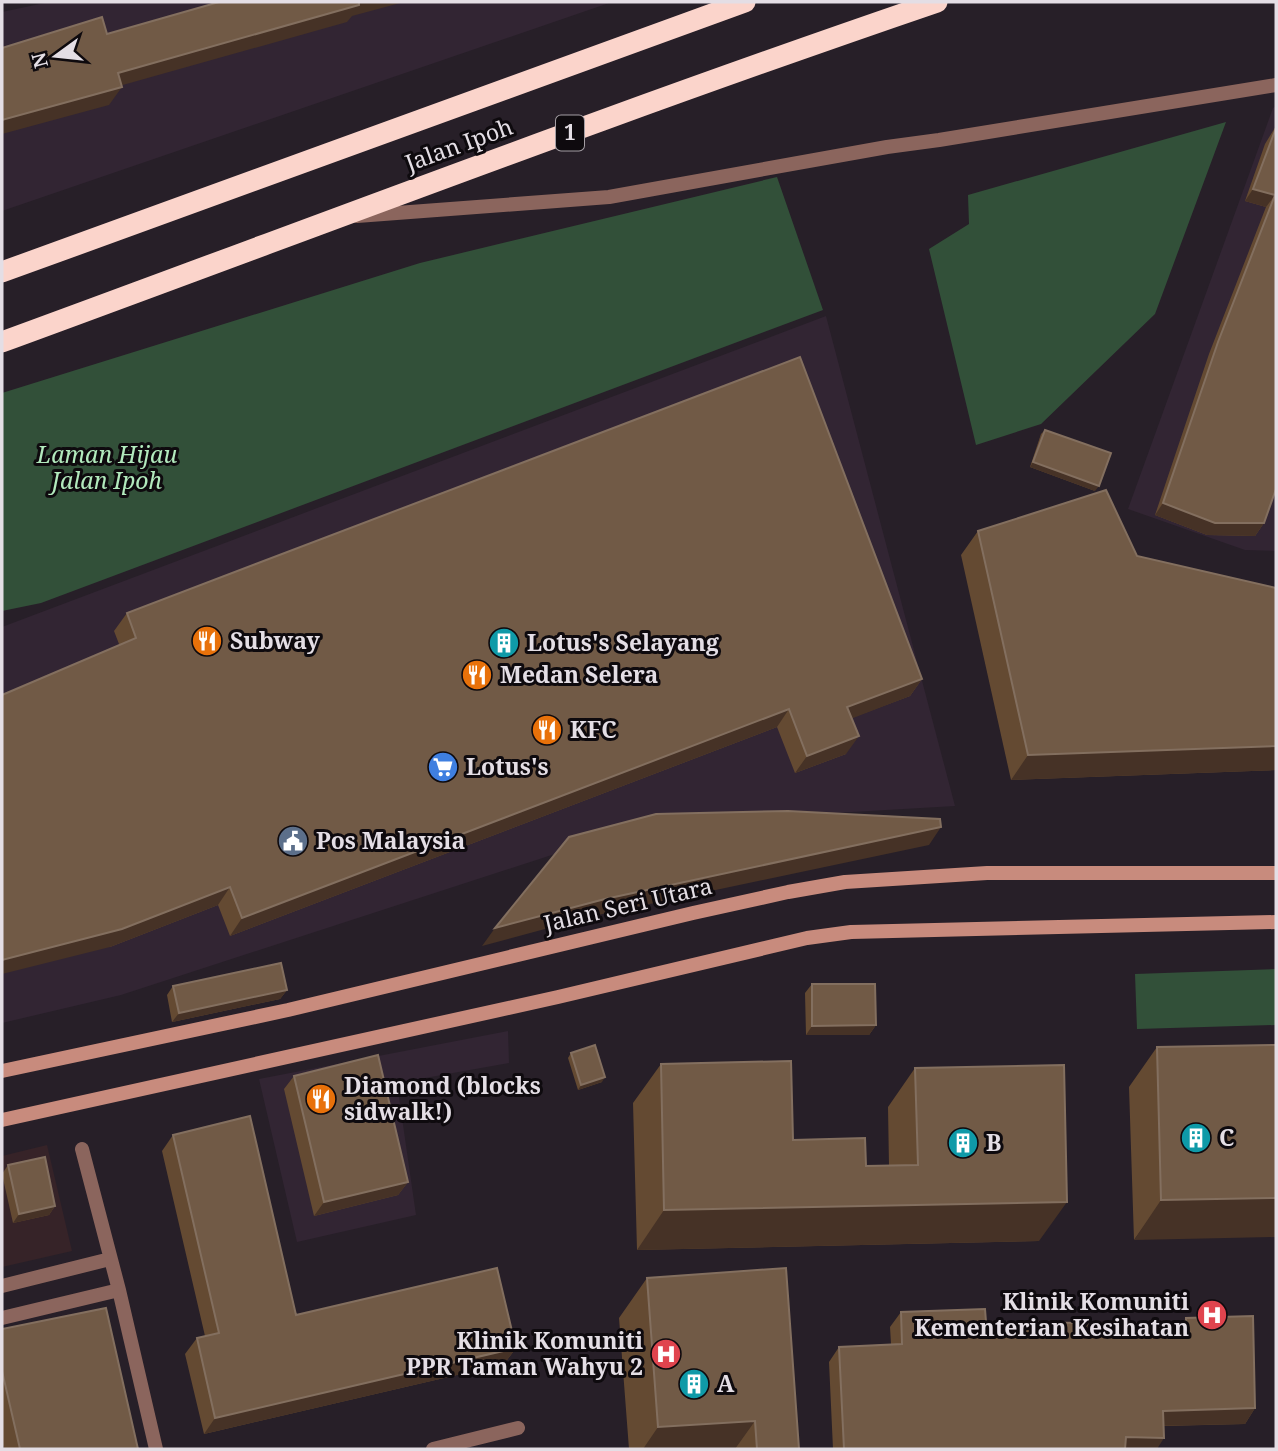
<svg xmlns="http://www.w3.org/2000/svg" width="1278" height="1451" viewBox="0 0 1278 1451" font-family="'Noto Serif',serif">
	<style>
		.built { fill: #322533 }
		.industrial { fill: #362328 }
		.green { fill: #325039 }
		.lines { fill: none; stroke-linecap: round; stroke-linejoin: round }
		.street { stroke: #8b655d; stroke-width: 14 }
		.secondary { stroke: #c88b7d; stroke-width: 14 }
		.highway { stroke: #fbd4cb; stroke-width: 21 }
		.wall { fill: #644a32 }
		.shaded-wall { fill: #463226 }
		.building { fill: #715a46; stroke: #836f5f; stroke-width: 2 }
		.labels { text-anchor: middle; stroke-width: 6; stroke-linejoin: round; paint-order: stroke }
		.shield { fill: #0e0a0e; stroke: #a49ea4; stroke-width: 2 }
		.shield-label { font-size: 21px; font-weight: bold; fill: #e4dee5 }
		.street-label { font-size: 23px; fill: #e4dee5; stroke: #0e0a0e }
		.park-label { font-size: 23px; font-style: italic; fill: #b2eabd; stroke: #0e0a0e }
		.poi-label { font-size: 23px; font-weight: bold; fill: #e4dee5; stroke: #0e0a0e; text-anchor: start }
	</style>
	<rect width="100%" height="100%" fill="#271f28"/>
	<path class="built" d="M49,2H612L2,211V12Z
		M1276,106V551L1245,550L1128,509L1273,108Z
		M826,316L955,806L647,824L121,995L2,1023V627Z
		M508,1031L509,1063L397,1083L416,1215L297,1242L259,1079Z"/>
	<path class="industrial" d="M47,1145L72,1251L2,1267V1156Z"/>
	<path class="green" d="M1226,122L1155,314L1041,424L976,445L929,249L969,224L968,195Z
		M777,177L823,310L41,603L2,611V393L420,263Z
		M1276,969V1025L1137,1029L1135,974Z"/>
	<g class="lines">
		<path class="street" d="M357,216L609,197L887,147L939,140L1276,85
			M82,1149L119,1290L156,1449
			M2,1286L110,1259
			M2,1318L119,1290
			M433,1449L518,1428"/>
		<path class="secondary" d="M2,1071L288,1010L693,913L788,892L845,882L987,873H1276
			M2,1120L558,997L807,938L851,932L1276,922"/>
		<path class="highway" d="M2,272L745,2
			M2,342C313,228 623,109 937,2"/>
	</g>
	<path class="wall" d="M1276,126V489L1264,523L1255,536L1207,535L1155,515L1209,354L1266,207L1245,201L1265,144Z
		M1045,430L1095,491L1030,467L1041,434Z
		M978,531L1137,556L1276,588V770L1011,780L961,555Z
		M127,613L922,679L910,696L851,718L846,754L795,773L777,727L230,936L218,905L110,947L119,644L114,631Z
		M812,984L876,1025L869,1035H806L805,993Z
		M173,986L287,990L280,999L172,1022L167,995Z
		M1276,1045L1134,1240L1129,1087L1157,1047Z
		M571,1053L602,1082L578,1090L568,1058Z
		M661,1064L793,1140L866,1166H889L888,1107L915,1068L1039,1241L637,1250L633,1103Z
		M294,1076L408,1182L398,1195L314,1216L284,1089Z
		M173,1135L296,1315L516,1348L504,1364L204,1434L185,1354L197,1338L205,1336L162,1151Z
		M8,1165L55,1206L49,1215L13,1223L2,1174Z
		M647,1278L799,1449H629L619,1318Z
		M901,1312L986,1322L1182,1324L1186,1318L1255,1408L1245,1424L1164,1426L1157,1449H833L829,1362L839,1347L891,1344L890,1327Z
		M2,1329L138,1449H4L2,1441Z"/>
	<path class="shaded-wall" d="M356,2H404L352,16L347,22L105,90L118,73Z
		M122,87L109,105L2,134V120Z
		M1253,189L1275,195L1266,207L1245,201Z
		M1033,462L1099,486L1095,491L1030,467Z
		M1163,503L1264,523L1255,536L1207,535L1155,515Z
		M922,679L910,696L835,725L847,707Z
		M789,709L777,727L230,936L242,918Z
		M859,736L846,754L795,773L807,756Z
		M1276,746V770L1011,780L1028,755Z
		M941,827L929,845L593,916L482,946L495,928L605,899Z
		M230,887L218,905L110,947L2,974V960Z
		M287,990L280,999L172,1022L179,1013Z
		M876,1025L869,1035H806L812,1026Z
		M605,1077L602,1082L578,1090L581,1085Z
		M408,1182L398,1195L314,1216L324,1202Z
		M1276,1198V1237L1134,1240L1161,1200Z
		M1067,1202L1039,1241L637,1250L664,1210Z
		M55,1206L49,1215L13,1223L19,1214Z
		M516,1348L504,1364L204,1434L215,1418Z
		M1255,1408L1245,1424L1152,1426L1163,1411Z
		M755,1421L735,1449H643L658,1427Z
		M1126,1437L1164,1438L1157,1449H1118Z"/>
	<path class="building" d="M219,2H359V5L118,73L122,87L2,120V48L102,17L107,34Z
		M1276,128V489L1264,523H1215L1163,503L1218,342L1275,195L1253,189Z
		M800,357L922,679L847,707L859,736L807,756L789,709L242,918L230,887L122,929L2,960V695L136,638L127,613Z
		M1045,430L1111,453L1099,486L1033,462Z
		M1106,490L1137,556L1276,588V746L1028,755L978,531Z
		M788,811L940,819L941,827L605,899L495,928L569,837L656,814Z
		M281,963L287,990L179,1013L173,986Z
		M812,984H875L876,1025L812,1026Z
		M595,1045L605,1077L581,1085L571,1053Z
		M1276,1045V1198L1161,1200L1157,1047Z
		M378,1055L408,1182L324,1202L294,1076Z
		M791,1061L793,1140L865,1138L866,1166L918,1165L915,1068L1064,1065L1067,1202L664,1210L661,1064Z
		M250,1116L296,1315L497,1268L516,1348L215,1418L197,1338L219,1333L173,1135Z
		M45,1157L55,1206L19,1214L8,1165Z
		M786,1268L799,1449H757L755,1421L658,1427L647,1278Z
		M106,1308L138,1449H20L2,1371V1329Z
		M985,1309L986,1322L1186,1324V1318L1253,1316L1255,1408L1163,1411L1164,1438L1126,1437L1125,1449H844L839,1347L902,1344L901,1312Z"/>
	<defs>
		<g id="restaurant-disc" transform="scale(1.575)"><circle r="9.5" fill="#e8710a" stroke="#0e0a0e"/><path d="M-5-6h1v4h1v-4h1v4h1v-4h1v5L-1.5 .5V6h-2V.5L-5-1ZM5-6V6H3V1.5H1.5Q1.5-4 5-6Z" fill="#fff"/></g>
		<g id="building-disc" transform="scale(1.575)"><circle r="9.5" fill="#0f9aa8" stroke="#0e0a0e"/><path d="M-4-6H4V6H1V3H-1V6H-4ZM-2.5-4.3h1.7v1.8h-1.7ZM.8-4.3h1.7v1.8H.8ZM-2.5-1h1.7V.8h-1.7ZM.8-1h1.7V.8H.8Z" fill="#fff"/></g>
		<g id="supermarket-disc" transform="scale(1.575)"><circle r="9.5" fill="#3f7fe0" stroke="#0e0a0e"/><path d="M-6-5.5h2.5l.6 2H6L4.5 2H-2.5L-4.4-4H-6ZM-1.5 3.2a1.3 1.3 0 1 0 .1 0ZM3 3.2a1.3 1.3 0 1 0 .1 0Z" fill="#fff"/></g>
		<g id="civic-disc" transform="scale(1.575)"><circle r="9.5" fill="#5c6f8a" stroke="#0e0a0e"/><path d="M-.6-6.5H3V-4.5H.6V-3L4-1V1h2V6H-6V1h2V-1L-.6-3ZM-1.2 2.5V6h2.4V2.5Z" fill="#fff"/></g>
		<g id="hospital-disc" transform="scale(1.575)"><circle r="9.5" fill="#e0444e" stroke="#0e0a0e"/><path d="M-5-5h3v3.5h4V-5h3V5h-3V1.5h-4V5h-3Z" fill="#fff"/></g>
	</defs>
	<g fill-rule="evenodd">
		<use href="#restaurant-disc" x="207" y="641"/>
		<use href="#building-disc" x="504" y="643"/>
		<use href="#restaurant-disc" x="477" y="675"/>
		<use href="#restaurant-disc" x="547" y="730"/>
		<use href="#supermarket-disc" x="443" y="767"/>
		<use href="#civic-disc" x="293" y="841"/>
		<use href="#restaurant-disc" x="321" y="1099"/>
		<use href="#building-disc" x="1196" y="1138"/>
		<use href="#building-disc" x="963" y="1143"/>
		<use href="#hospital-disc" x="1212" y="1315"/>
		<use href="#hospital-disc" x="666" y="1354"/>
		<use href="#building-disc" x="694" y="1384"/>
	</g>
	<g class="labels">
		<rect class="shield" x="556" y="115.5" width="28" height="35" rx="5"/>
		<g class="shield-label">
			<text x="570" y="140">1</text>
		</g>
		<g class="street-label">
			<text transform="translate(459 145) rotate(-20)" y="8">Jalan Ipoh</text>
			<text transform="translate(628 905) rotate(-13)" y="8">Jalan Seri Utara</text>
		</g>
		<g class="park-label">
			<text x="107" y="463">Laman Hijau<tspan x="107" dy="26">Jalan Ipoh</tspan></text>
		</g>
		<g class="poi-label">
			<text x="230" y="649">Subway</text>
			<text x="527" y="651">Lotus's Selayang</text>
			<text x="500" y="683">Medan Selera</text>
			<text x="570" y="738">KFC</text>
			<text x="466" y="775">Lotus's</text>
			<text x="316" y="849">Pos Malaysia</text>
			<text x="344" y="1094">Diamond (blocks<tspan x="344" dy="26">sidwalk!)</tspan></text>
			<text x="1219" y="1146">C</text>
			<text x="986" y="1151">B</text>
			<text x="1189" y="1310" text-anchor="end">Klinik Komuniti<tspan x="1189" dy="26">Kementerian Kesihatan</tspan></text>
			<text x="643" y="1349" text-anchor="end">Klinik Komuniti<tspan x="643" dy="26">PPR Taman Wahyu 2</tspan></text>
			<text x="717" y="1392">A</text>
		</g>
	</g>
	<rect width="1278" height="1451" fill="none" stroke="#e4dee5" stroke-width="7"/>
	<g transform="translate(56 56) rotate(255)" stroke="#0e0a0e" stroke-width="5" paint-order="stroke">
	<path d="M0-5L12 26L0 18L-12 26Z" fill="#e4dee5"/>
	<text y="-10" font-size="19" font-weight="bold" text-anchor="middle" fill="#e4dee5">N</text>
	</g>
</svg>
